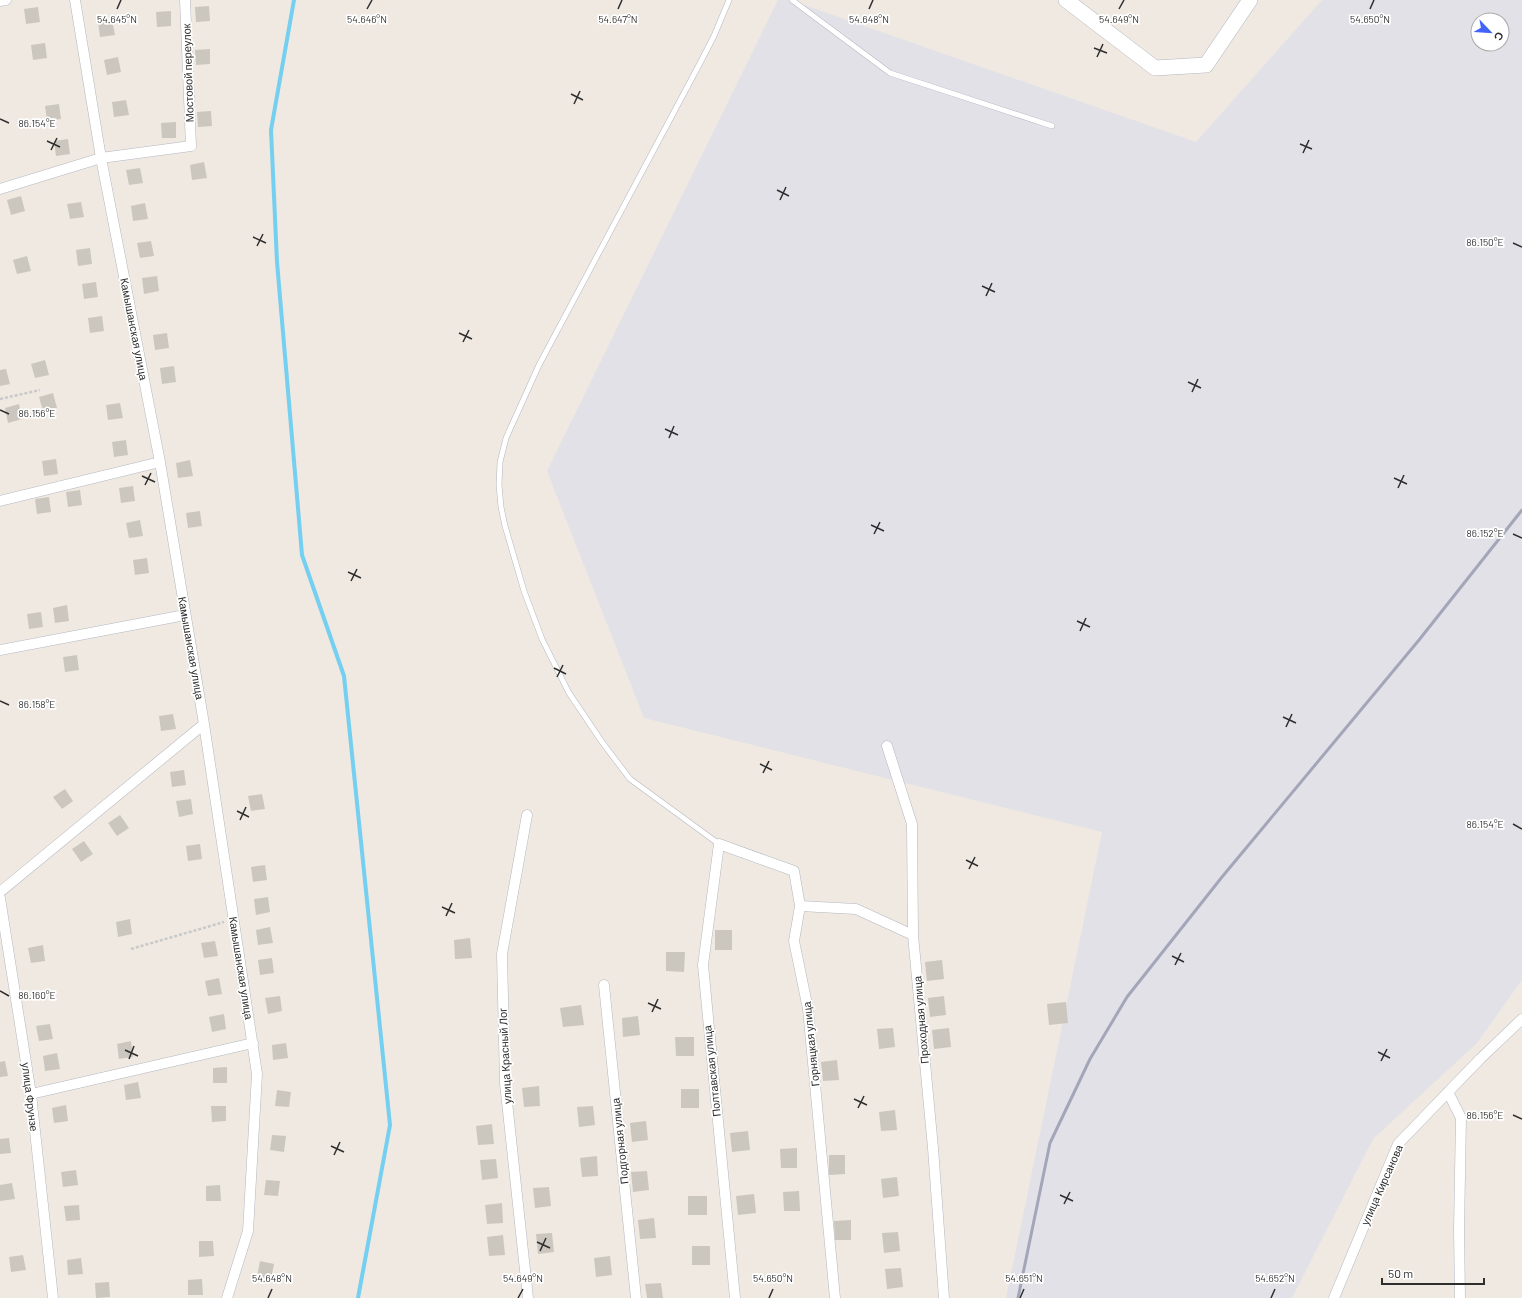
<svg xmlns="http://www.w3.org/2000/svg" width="1522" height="1298" viewBox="0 0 1522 1298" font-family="Barlow,sans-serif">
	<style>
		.industrial { fill: #e3e1e8; fill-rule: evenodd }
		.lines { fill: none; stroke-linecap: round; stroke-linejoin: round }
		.stream { stroke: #75cff0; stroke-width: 4 }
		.building { fill: #cbc7bf }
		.lane-casing { stroke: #b4b7c1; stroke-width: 6 }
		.street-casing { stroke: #b4b7c1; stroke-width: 11 }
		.secondary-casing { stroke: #b4b7c1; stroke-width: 16 }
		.path { stroke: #c9c9c9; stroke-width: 2.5; stroke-dasharray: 3 2; stroke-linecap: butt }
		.lane { stroke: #fff; stroke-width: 5 }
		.street { stroke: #fff; stroke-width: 10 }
		.secondary { stroke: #fff; stroke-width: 15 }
		.rail { stroke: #a3a6b8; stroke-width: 3 }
		.ticks { fill: none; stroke: #2e2e2e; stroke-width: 1.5 }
		.labels { text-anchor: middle; stroke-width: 3.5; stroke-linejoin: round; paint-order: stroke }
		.street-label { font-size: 11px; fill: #2e2e2e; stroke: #fff }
		.ticks-label { font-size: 10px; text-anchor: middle; fill: #2e2e2e; stroke: #fff; stroke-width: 3.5; stroke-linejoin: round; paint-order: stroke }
	</style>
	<rect width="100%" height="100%" fill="#efe9e1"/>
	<path class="industrial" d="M778,0H790L1196,142L1322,0H1522V980L1477,1043L1373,1139L1292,1298H1006L1102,832L644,718L547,471ZM1478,20H1502V44H1478Z"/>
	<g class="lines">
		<path class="stream" d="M294,0L271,130L277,262L302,555L344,676L390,1125L358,1298"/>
	</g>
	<path class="building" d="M209,6L210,21L196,22L195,7Z
		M38,7L40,22L26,24L24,9Z
		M171,11V26L157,27L156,12Z
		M112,20L115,35L100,37L98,22Z
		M45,43L47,58L33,60L31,45Z
		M210,49V64L196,65L195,50Z
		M118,57L121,72L107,75L104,60Z
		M126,100L129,115L114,117L112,102Z
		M59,104L61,119L47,121L45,106Z
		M211,111L212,126L198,127L197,112Z
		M176,122V138H162L161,123Z
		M68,139L70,154L56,156L54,141Z
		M204,162L207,178L192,180L190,165Z
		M140,168L143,183L129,185L126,170Z
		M21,196L25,211L11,215L7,200Z
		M81,202L84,217L70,219L67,204Z
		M145,203L148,219L133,221L131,206Z
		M151,241L154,256L140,258L137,243Z
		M90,248L92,264L78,266L76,250Z
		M27,256L31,271L17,274L13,260Z
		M157,276L159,291L144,294L142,278Z
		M96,282L98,297L84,299L82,284Z
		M102,316L104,331L90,333L88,318Z
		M167,333L169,348L155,350L153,335Z
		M45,360L49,375L35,378L31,364Z
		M174,366L176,382L162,384L160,368Z
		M6,369L10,384L0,386V370Z
		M53,393L57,408L43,411L39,397Z
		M120,403L123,418L108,420L106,405Z
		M19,404L22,419L8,423L5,408Z
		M126,440L128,455L114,457L112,442Z
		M56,459L58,474L44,476L42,461Z
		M190,460L193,476L178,478L176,463Z
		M133,486L135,501L121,503L119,488Z
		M80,490L82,505L68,507L66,492Z
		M49,497L51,512L37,514L35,499Z
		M200,511L202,526L188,528L186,513Z
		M140,520L143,536L129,538L126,523Z
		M147,558L149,573L135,575L133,560Z
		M67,605L69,621L55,623L53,608Z
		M41,612L43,627L29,629L27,614Z
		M77,655L79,670L65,672L63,657Z
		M173,714L176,729L161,731L159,716Z
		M184,770L186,785L172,787L170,772Z
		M65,789L73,801L62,809L53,797Z
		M262,794L265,809L251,811L248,796Z
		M191,799L193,814L179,817L176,801Z
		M120,815L129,828L117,836L108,823Z
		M84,841L93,854L81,862L72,849Z
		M200,844L202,859L188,861L186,846Z
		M265,865L267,880L253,882L251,867Z
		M268,897L270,912L256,915L254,899Z
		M130,919L132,934L118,937L116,922Z
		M270,927L273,943L258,945L256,930Z
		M715,930H732V950H715Z
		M470,938L472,958L455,959L454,940Z
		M215,941L218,956L204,958L201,943Z
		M43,945L45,961L31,963L28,948Z
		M666,952H685L684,972L666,971Z
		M272,958L274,973L260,975L258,960Z
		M942,960L944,979L927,981L925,962Z
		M219,978L222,994L208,996L205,981Z
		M280,996L282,1011L268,1014L265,998Z
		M944,996L946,1015L930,1017L928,998Z
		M1066,1002L1068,1023L1049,1025L1047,1004Z
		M581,1005L584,1025L563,1027L560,1008Z
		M224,1014L226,1029L212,1032L209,1017Z
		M638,1016L640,1035L623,1037L622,1018Z
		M50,1024L53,1039L39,1041L36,1026Z
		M893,1028L895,1047L879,1049L877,1029Z
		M949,1028L951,1047L934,1049L932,1030Z
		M675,1037H694V1056H676Z
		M131,1041L133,1057L119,1059L117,1044Z
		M286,1043L288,1058L273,1060L272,1045Z
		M57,1053L60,1069L45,1071L43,1056Z
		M837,1060L839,1080L823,1081L821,1062Z
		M5,1061L8,1076L0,1077V1062Z
		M227,1067V1083H213V1068Z
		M138,1082L141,1098L126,1100L124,1085Z
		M539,1086L540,1106L524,1107L522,1088Z
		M681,1089H699V1108H681Z
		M277,1090L291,1092L289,1107L275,1106Z
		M66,1105L68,1121L54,1123L52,1108Z
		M211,1106H226V1121L212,1122Z
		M593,1106L595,1125L579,1127L577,1107Z
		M895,1110L897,1130L881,1131L879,1112Z
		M646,1121L648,1140L632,1142L630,1123Z
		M492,1124L494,1144L478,1145L476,1126Z
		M748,1131L750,1150L732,1152L730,1133Z
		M272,1135L286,1136L284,1152L270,1150Z
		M9,1138L11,1153L0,1154V1139Z
		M797,1148V1168H781L780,1149Z
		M829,1155H845V1174L829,1175Z
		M597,1156L598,1176L582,1177L580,1158Z
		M496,1159L498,1178L482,1180L480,1160Z
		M76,1170L78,1185L63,1187L61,1172Z
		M647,1171L649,1190L633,1192L631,1172Z
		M897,1177L899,1196L883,1198L881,1179Z
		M266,1180L280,1181L278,1196L264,1195Z
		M12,1183L15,1199L0,1201V1185Z
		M220,1185L221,1201H206V1186Z
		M549,1187L551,1206L535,1208L533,1188Z
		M799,1191L800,1211H784L783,1192Z
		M754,1194L756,1213L738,1215L736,1196Z
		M688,1196H707V1215H688Z
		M502,1203L503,1223L487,1224L485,1205Z
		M79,1205L80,1220L66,1221L64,1206Z
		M654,1218L656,1238L640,1239L638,1220Z
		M851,1220V1240H835L834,1221Z
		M898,1232L900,1251L884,1253L882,1233Z
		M552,1233L554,1252L538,1254L536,1234Z
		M503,1235L505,1255L489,1256L487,1237Z
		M199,1241H213L214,1256L199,1257Z
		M692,1246H710V1265H692Z
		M23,1255L26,1270L11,1272L9,1257Z
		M610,1256L612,1275L596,1277L594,1258Z
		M81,1258L83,1274L68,1275L67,1260Z
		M260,1261L274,1264L271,1279L257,1277Z
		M901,1268L903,1287L887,1289L885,1269Z
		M202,1279L203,1295H188V1280Z
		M109,1282L110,1297L96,1298L95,1283Z
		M661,1283L663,1298H647L645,1284Z"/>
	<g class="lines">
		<g class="lane-casing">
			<path id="lane" d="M792,0L890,73L1052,126
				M719,844L630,779L602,742L569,693L542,639L524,591L505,526L501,507L499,485L500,462L506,438L539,365L699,65L714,36L729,0"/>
		</g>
		<g class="street-casing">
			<path id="street" d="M75,0L101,158L160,462L204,724L257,1074L248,1231L227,1298
				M0,1L6,0
				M0,189L101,158L191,146L185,0
				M0,501L160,462
				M0,650L185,615
				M887,746L912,824L913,935L933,1148L944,1298
				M527,815L502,954L505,1083L528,1298
				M0,892L204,724
				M0,898L31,1094L53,1298
				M800,906L856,909L913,935
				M604,985L636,1298
				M1448,1092L1461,1118L1459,1230L1460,1298
				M31,1094L253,1043
				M735,1298L703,965L719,844L794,871L800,906L794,941L808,1009L835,1298
				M1334,1298L1398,1144L1480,1059L1522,1019"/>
		</g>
		<g class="secondary-casing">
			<path id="secondary" d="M1066,0L1155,68L1206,65L1250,0"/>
		</g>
		<path class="path" d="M0,399L40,390
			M131,949L224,922"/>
		<use href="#lane" class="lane"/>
		<use href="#street" class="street"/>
		<use href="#secondary" class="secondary"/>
		<path class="rail" d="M1018,1298L1050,1143L1090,1059L1127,997L1222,877L1419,640L1522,510"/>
	</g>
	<path class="ticks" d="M117,9L121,0M367,9L372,0M618,9L622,0M869,9L873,0M1119,9L1124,0M1370,9L1374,0M1094,48L1107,53M1097,57L1103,44M571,94L583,100M574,104L580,91M0,119L9,123M47,141L60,147M1300,144L1312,149M51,150L57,138M1303,153L1309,140M777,190L789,196M780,200L786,187M253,237L266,243M1513,243L1522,247M257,246L263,234M982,286L995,292M986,296L992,283M459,333L472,339M463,342L469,330M1188,382L1201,388M1192,392L1198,379M0,410L9,414M665,429L678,435M669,438L674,426M142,476L155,482M1394,478L1407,484M145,485L151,473M1398,488L1404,475M871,525L884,531M874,534L880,522M1513,534L1522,538M348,572L361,578M351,581L357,569M1077,621L1090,627M1080,631L1086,618M554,668L566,674M557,677L563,665M0,701L9,705M1283,717L1296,723M1286,727L1292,714M760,764L772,770M763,773L769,761M237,811L249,817M240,820L246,807M1513,824L1522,829M966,860L978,866M969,869L975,857M442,907L455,913M446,916L452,903M1172,956L1184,962M1175,965L1181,953M0,991L9,996M648,1003L661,1009M652,1012L658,999M125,1050L138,1056M1378,1052L1390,1058M129,1059L134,1046M1381,1061L1387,1049M854,1099L867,1105M858,1108L864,1096M1513,1115L1522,1119M331,1146L344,1152M334,1155L340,1142M1060,1195L1073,1201M1064,1204L1070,1192M537,1242L550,1248M540,1251L546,1238M268,1298L272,1289M518,1298L523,1289M769,1298L773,1289M1020,1298L1024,1289M1271,1298L1275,1289"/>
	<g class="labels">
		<g class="street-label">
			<text transform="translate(188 73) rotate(-92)" y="4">Мостовой переулок</text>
			<text transform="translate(134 329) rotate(79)" y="4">Камышанская улица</text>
			<text transform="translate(191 648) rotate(80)" y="4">Камышанская улица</text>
			<text transform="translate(241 968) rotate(81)" y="4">Камышанская улица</text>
			<text transform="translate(921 1020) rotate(-95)" y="4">Проходная улица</text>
			<text transform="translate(811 1044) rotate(-96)" y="4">Горняцкая улица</text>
			<text transform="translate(505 1056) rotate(-93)" y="4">улица Красный Лог</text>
			<text transform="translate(712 1071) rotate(-96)" y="4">Полтавская улица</text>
			<text transform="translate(30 1097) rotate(83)" y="4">улица Фрунзе</text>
			<text transform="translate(620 1141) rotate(-96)" y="4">Подгорная улица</text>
			<text transform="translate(1382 1185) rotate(-66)" y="4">улица Кирсанова</text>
		</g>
	</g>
	<g class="ticks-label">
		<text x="117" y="23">54.645°N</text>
		<text x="367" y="23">54.646°N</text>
		<text x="618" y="23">54.647°N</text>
		<text x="869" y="23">54.648°N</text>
		<text x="1119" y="23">54.649°N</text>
		<text x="1370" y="23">54.650°N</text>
		<text x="37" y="127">86.154°E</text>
		<text x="1485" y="246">86.150°E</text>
		<text x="37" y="417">86.156°E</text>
		<text x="1485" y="537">86.152°E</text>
		<text x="37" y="708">86.158°E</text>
		<text x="1485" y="828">86.154°E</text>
		<text x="37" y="999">86.160°E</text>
		<text x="1485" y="1119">86.156°E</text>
		<text x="272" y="1282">54.648°N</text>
		<text x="523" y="1282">54.649°N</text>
		<text x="773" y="1282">54.650°N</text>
		<text x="1024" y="1282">54.651°N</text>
		<text x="1275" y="1282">54.652°N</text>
	</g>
	<g transform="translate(1490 32) rotate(115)"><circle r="19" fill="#ffffff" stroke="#ababab"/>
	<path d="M0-3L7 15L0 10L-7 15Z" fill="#4264fb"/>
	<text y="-6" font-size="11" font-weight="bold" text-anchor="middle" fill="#2e2e2e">С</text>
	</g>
	<path d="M1382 1278v6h102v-6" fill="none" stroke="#2e2e2e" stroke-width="2"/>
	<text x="1388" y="1278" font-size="12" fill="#2e2e2e" stroke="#ffffff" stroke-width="3" paint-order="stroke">50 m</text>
</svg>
